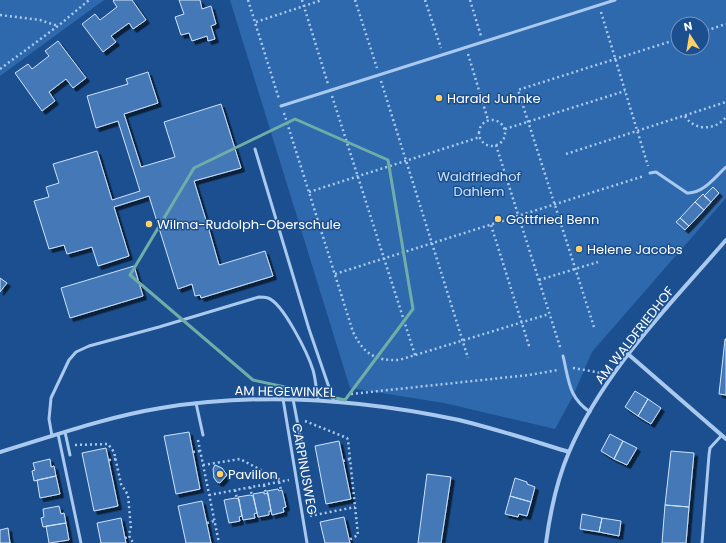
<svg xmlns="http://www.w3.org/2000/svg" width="726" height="543" viewBox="0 0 726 543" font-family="Poppins,sans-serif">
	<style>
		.green { fill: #2e69ad; fill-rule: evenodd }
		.building { fill: #4478b7; stroke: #cfe3fa; filter: url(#shadow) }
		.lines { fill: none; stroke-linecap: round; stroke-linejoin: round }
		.path { stroke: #a9c9ee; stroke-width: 2.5; stroke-dasharray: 2 3; stroke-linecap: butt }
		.service { stroke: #a9c9ee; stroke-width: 3 }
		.minor { stroke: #a9c9ee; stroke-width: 4 }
		.marked { fill: none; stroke: #6fada8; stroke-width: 3; stroke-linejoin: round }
		.poi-dot { fill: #ffd166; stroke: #1b4f8f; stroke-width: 1.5 }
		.labels { text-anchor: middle; stroke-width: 3; stroke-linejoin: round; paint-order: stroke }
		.poi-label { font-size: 13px; fill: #fff; stroke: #1b4f8f; text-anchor: start }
		.park-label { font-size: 13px; fill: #cfe3fa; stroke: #1b4f8f }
		.street-label { font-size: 13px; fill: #fff; stroke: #1b4f8f }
	</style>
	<defs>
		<filter id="shadow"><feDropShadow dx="3.5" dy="3.5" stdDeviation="0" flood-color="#0009"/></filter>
	</defs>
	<rect width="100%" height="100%" fill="#1b4f8f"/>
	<path class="green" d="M0,0H104L0,76Z
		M230,0H726V198L592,352L573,396L555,429L444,403L350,388ZM678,24H702V48H678Z"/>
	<path class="building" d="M114,0H132L146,20L133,29L129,23L111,36L116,42L103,52L82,24L95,14L100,20L117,7L113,1Z
		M179,0H200L202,9L211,6L216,24L211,26L215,39L208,41L207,36L192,41L189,33L181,35L175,17L184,14Z
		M58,41L86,78L73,88L66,79L49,92L55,101L42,111L15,73L28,64L32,69L49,56L45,51Z
		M148,72L158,103L124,114L141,167L175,157L164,122L221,104L241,168L194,181L209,230L219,265L265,251L273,276L201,298L200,295L195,296L192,284L178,289L149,196L114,207L129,256L98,266L92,247L67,254L64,245L49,249L34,201L49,197L46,187L59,183L53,164L97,151L112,200L140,191L118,121L96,128L87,96L128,84L126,79Z
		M713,187L719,193L711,202L704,196Z
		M703,194L711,202L704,210L695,202Z
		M695,202L704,210L689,226L680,218Z
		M680,218L689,226L685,230L676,222Z
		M134,266L143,296L70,318L61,288Z
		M0,278L7,283L0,292Z
		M725,339H726V395L719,394Z
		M635,391L648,399L638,416L625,407Z
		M648,399L661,408L651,424L638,416Z
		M189,432L200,489L176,494L164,436Z
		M610,434L623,441L614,459L601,451Z
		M339,441L351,499L326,504L315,446Z
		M623,441L637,448L627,465L614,459Z
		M106,448L118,506L94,511L82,453Z
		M671,451L694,453L689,507L665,505Z
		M50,459L51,467L54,466L56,476L34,481L32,471L35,470L33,463Z
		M215,465L222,468L227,475L220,483L217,482L214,478L213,469Z
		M427,474L451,477L441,543H418Z
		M56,476L60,494L40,498L37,480Z
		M515,478L527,482V484L535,487L531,502L510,496Z
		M278,489L279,491L282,490L286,507L283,508L284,512L272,515L267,491Z
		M264,492V494L268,493L271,511H269V515L258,517L253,494Z
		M250,495L253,496L257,513L254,514L255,518L243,520L238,497Z
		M510,496L531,502L527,516L519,514L518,517L505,514Z
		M235,498L239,499L242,516L239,517L240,521L229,523L224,500Z
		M202,501L211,543H186L178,506Z
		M665,505L689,507L686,543H662Z
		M59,506L61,514L64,513L66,523L43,527L41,518L44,517L43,509Z
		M582,514L602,518L599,532L580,529Z
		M344,517L350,543H325L320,522Z
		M121,518L126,543H101L97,523Z
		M602,518L621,521L619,536L599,532Z
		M66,523L69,540L49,543L46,526Z
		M8,528L10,543H0V530Z"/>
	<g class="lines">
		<path class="path" d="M248,0L279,99
			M302,0L328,84
			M355,0L377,68
			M425,0L441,48
			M470,0L481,36
			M601,12L648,166
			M0,15L40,20L58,26
			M256,22L322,0
			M702,32L726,24
			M468,54L488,120
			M0,69L58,26L89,0
			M381,81L468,358
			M332,96L415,355
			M284,113L353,332C364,354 375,361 399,360L549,314
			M685,116C694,131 715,131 726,117
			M479 133a13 13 0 1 1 26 0a13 13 0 1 1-26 0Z
			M505,129L625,91
			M496,145L561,350
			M566,154L726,102
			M309,192L480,137
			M491,225L530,349
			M335,274L644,176
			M539,280L598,262
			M594,327L518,90L678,39
			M573,368L602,373
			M351,394L529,375L558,370
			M305,421L347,438L348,440L358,535L349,540
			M198,440L219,543
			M75,445L108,444L114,452L121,484L128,495L131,529C128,535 129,538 134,543
			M193,452L200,451
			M109,460L116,459
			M343,461L350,459
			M203,465L240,459L282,481
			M279,482L281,490
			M264,485L266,494
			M250,487L252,496
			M235,490L237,499
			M209,495L289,480
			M310,516L355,507
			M207,523L214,521
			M125,538L130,537"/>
		<path class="service" d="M281,106L615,0
			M255,149L309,329L334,402
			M650,173L656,172L687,193C703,194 715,177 726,167
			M563,356C569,380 568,397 590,412
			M283,399L307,543
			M293,399L302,446
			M196,403L203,435
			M65,432L70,455
			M58,434L81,543
			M52,436L49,419L51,398L69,360L76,352L89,346L159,327L259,297C262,297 265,297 268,298C283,303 308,354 313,370C316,380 316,390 318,400
			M702,543L709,455L710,448L722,435"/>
		<path class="minor" d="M628,354L726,439
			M0,452C53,436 106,417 161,408C259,392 361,399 459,420C496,429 533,441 569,452
			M546,543C550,513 557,480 569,452C604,370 669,306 726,240"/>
	</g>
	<path class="marked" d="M295,119L388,160L413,309L345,400L253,380L130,275L194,168Z"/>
	<g class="poi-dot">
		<circle cx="439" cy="98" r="4"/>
		<circle cx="498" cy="219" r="4"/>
		<circle cx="149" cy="224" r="4"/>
		<circle cx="579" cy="249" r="4"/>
		<circle cx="220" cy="474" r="4"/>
	</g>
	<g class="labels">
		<g class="poi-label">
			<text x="447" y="103">Harald Juhnke</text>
			<text x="506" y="224">Gottfried Benn</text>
			<text x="157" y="229">Wilma-Rudolph-Oberschule</text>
			<text x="587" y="254">Helene Jacobs</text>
			<text x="228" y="479">Pavillon</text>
		</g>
		<g class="park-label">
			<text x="479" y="181">Waldfriedhof<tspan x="479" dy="15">Dahlem</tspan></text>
		</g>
		<g class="street-label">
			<text transform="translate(634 335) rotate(-52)" y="5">AM WALDFRIEDHOF</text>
			<text transform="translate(285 391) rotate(1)" y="5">AM HEGEWINKEL</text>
			<text transform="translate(305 469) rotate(80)" y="5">CARPINUSWEG</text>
		</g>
	</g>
	<g transform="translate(690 36) rotate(348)"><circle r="19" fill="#1b4f8f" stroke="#7695bc"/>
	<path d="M0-3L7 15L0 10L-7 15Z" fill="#ffd166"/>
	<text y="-6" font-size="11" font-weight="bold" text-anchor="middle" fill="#ffffff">N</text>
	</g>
</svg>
